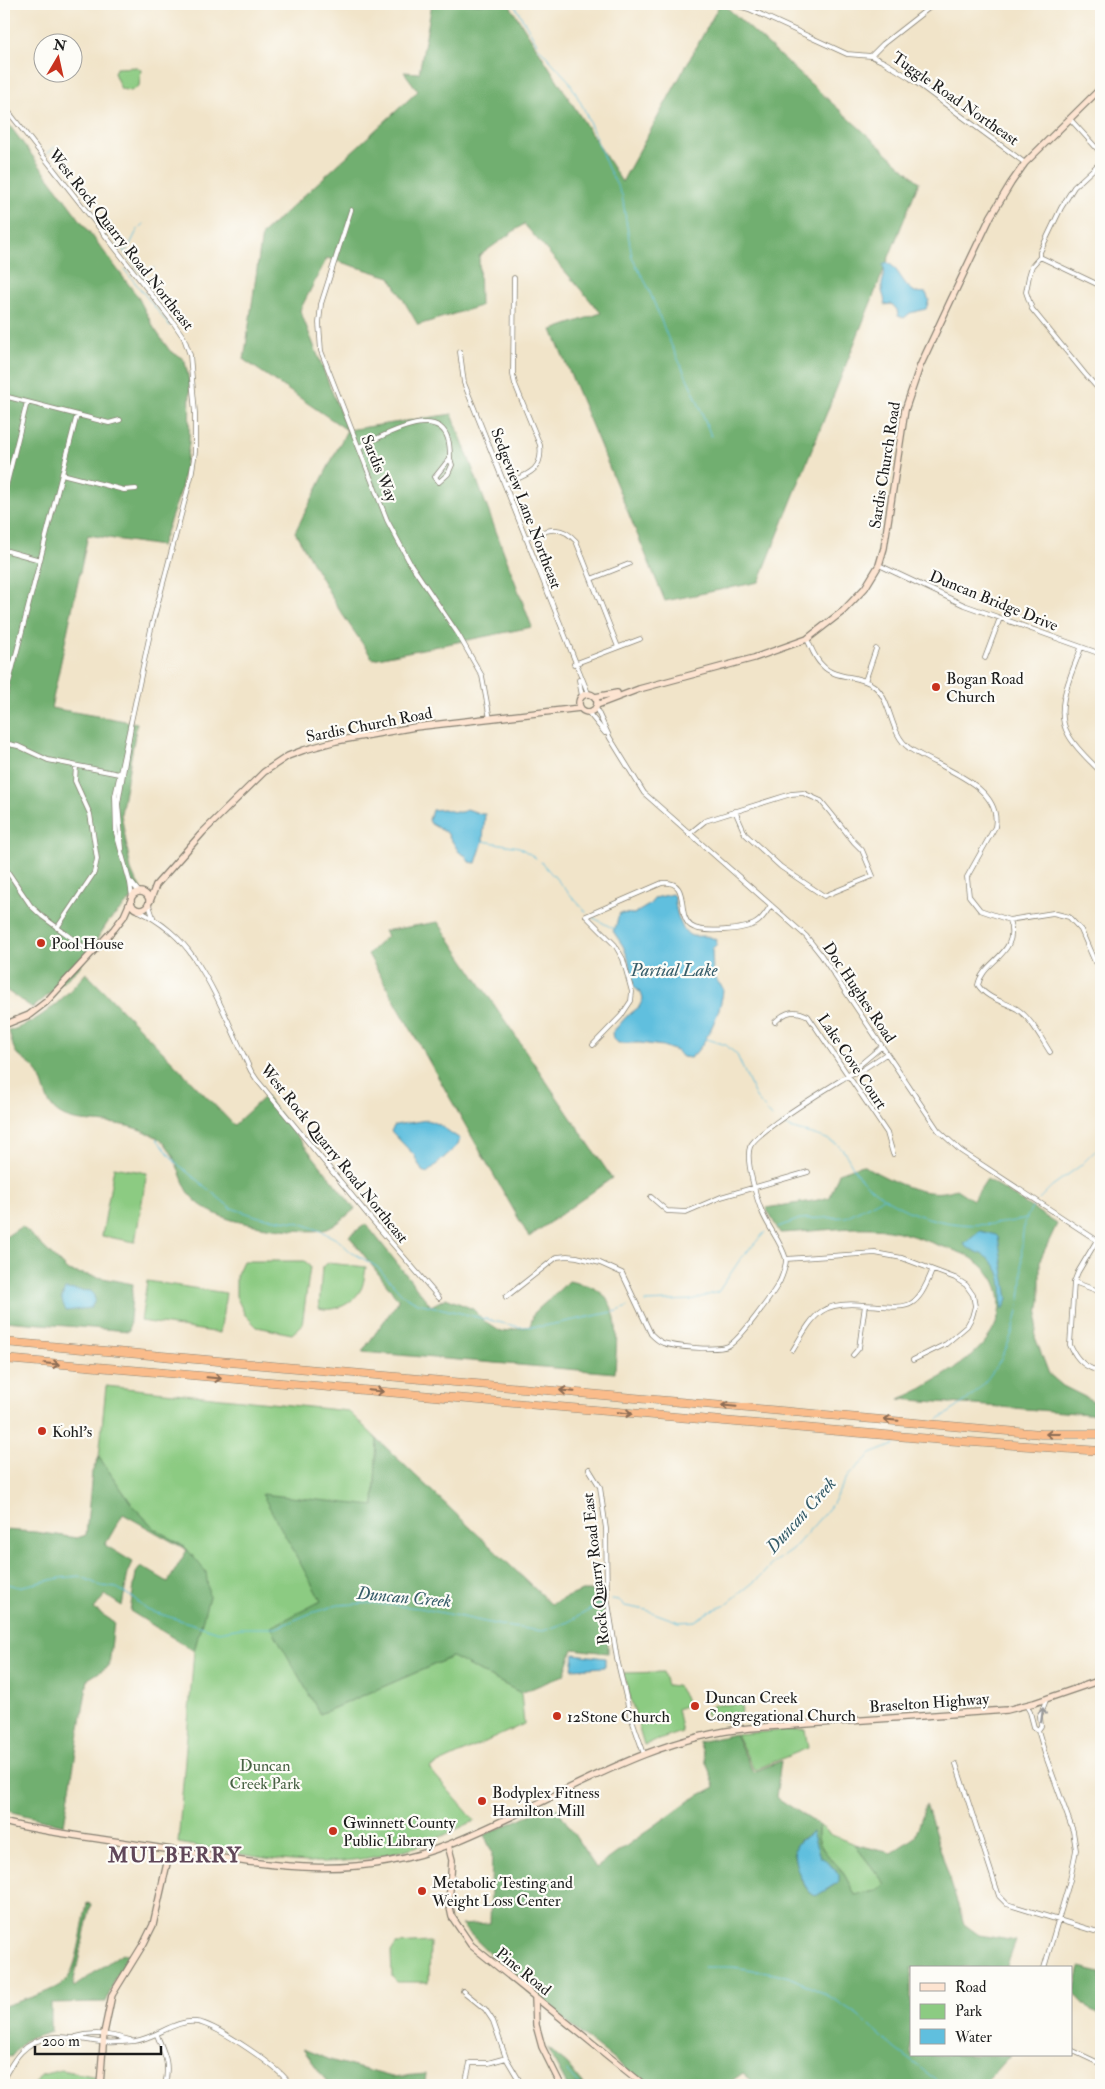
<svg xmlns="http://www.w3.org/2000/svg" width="1105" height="2089" viewBox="0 0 1105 2089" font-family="'IM FELL Double Pica',serif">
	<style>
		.green { fill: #8ccb82; stroke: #54744f }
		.forest { fill: #71af70; stroke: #466646; fill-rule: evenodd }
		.water { fill: #60bfde; stroke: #3e6e7d }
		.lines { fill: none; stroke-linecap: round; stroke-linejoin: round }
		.stream { stroke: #60bfde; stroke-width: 1 }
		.street-casing { stroke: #868072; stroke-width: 5.5 }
		.secondary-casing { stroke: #868072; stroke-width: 8 }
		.highway-casing { stroke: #868072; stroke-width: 9 }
		.street { stroke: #fff; stroke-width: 4 }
		.secondary { stroke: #fde4d1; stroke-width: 5.5 }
		.highway { stroke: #fabc8b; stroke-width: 8 }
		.oneway { stroke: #8b6c54 }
		.oneway2 { stroke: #999 }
		.poi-dot { fill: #c8321e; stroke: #fdfcf7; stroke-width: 2 }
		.labels { text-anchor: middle; stroke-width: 4.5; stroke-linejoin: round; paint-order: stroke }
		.street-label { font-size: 16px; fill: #1c1c1c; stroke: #fdfcf7 }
		.poi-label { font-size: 16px; fill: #1c1c1c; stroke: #fdfcf7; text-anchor: start }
		.park-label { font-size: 16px; fill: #496245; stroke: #fdfcf7 }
		.water-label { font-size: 18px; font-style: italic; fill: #375d6a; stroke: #fdfcf7 }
		.district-label { font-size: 21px; font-weight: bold; letter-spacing: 1px; fill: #604759; stroke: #fdfcf7 }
	</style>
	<rect width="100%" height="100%" fill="#fdfcf7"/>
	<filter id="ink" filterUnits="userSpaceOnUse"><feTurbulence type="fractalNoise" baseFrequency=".02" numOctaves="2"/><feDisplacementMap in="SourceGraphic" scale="10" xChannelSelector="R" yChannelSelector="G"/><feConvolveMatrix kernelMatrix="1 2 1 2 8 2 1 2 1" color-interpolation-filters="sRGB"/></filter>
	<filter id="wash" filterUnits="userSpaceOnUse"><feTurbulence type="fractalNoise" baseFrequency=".0096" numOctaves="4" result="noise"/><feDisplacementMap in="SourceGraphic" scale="20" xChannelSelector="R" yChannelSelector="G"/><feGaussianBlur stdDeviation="1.12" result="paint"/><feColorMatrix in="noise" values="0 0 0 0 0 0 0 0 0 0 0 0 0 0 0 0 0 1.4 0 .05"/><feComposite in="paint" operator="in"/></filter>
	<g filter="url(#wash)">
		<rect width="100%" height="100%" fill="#f1e4c9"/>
		<path class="green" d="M137,67L141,70L139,86L131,91L121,89L114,73L116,68Z
			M114,1167L147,1173L135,1242L102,1236Z
			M243,1261H305L310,1267L302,1325L292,1334L257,1327L245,1315L236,1296V1276Z
			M328,1263L366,1267C365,1273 364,1282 362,1287C355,1303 335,1313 319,1308L322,1267Z
			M147,1281L226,1293L220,1333L141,1321Z
			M106,1386L348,1411L377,1439L374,1506L322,1601L272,1627L320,1714L452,1657L521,1693L524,1724L429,1768L475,1821C453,1830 432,1843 408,1849C377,1858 343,1863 310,1862C267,1861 222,1850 178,1843L194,1651L208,1597L186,1548L154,1528L133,1506L99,1457Z
			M663,1672L667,1685L677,1686L684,1696L687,1705L677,1709L682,1732L644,1745L623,1673Z
			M742,1704L741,1721L728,1722L707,1718L708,1715L705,1714L706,1710L710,1712L713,1705Z
			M805,1729L808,1748L754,1770L736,1734Z
			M819,1825L832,1835L854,1844L885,1884L876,1891L855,1895C851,1887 847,1879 842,1871C831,1856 813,1847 819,1825Z
			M430,1942L429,1982H397L392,1977L391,1952L396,1944Z
			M61,2070L97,2077L98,2085H34L41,2075Z"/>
		<path class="forest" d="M432,4H509L622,182L720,4H723L919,182L759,582L665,601L552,330L601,313L524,224L479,256L480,306L418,325L390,277L327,258L300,310L347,430L452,414L532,627L373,659L338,608L295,532L347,430L244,360L262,234L418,91L404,72L419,73Z
			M4,118L138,297L154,328L170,351L182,358L185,362L190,385L189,444L181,490L161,546L88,535L51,708L137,723L121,814L131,870L135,879L142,889L108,922L78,969L33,1008L4,989V576L6,565L4,564Z
			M438,922L612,1178L529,1237L368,954L387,936L384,931Z
			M86,973L234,1125L265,1096L355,1209C346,1216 337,1225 327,1229C311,1235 243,1225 226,1218C214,1214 199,1206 191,1196C180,1181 176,1153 163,1142C149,1130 124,1124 106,1123C90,1121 72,1123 58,1113C44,1103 45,1083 36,1070C31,1064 23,1060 18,1055C13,1050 11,1038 9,1031C42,1021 64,998 86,973Z
			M862,1165C890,1179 924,1201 956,1189L973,1200L987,1179L1057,1224L1040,1260V1301L1035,1337L1049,1374L1063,1386L1097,1403H1101V1415L899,1399C912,1395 924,1387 936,1380C969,1361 1011,1331 997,1287C992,1273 980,1262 966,1255C957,1251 947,1248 938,1245C916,1237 895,1229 872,1228C842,1227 810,1232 780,1233L766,1208C788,1204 809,1203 830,1197L839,1173Z
			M366,1224L431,1306L446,1298L473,1309L484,1321L501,1332L530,1326L534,1313L569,1281C576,1283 585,1284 592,1287C624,1302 616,1344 615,1373L362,1352L397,1303L398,1299L349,1236Z
			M22,1226L68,1271L133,1284L129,1331L4,1321V1238Z
			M377,1439L551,1604L582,1591H601L608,1639V1653L573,1649L564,1675L521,1693L452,1657L320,1714L271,1627L321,1601L262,1494L374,1506Z
			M99,1457L133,1506L154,1528L186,1548L206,1572L209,1597L194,1651L130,1611L136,1573L141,1566L168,1582L187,1550L123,1514L105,1545L133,1562L128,1573L122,1606L105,1595L94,1609L114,1622L109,1666L88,1679L64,1825L4,1810V1530L35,1532L77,1538L86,1535L92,1472Z
			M735,1734L753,1772L781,1761L776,1797L819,1825C813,1847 831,1856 842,1871C847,1879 851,1887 855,1895L876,1891L885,1884L854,1844L891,1853L915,1837L926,1804L964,1924L979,1935L1016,1941L1006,1968H911V2055H1010L983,2085H757L743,2073L726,2085H645L530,1993L461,1925L490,1923L492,1852L484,1835L543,1809L557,1808L596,1868L690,1800L715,1787L699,1742ZM811,1833L820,1857L836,1870L837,1883L828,1889L810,1893L802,1882L794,1856L800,1840Z
			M87,1903L91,1904L73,1984L74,1987L122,1953L132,1955L116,1977L106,2002L51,2003V2032L25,2040L11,2057L4,2054V2006C18,2001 59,1991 68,1978C78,1963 83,1922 87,1903Z
			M1080,1967L1101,1972V2015L1091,2011L1074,1993Z
			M547,2048L567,2064L584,2085H567Z
			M303,2049L333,2061L392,2077L426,2074L425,2085H329Z"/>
		<path class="water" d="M887,262C899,268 902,285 915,292C918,293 923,292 926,293L929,300L926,309L910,313L904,318L898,316L897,310L892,304L884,305C886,298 882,295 882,289C881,279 887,277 883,265Z
			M443,809C451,811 461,815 467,809L481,814H485L483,841L476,863L469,862L466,856L459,852L447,833L431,824L429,820L432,810Z
			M672,894L675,897C674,907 681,933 692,936C702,937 707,934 716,940L717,944L712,949L713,976L723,988C723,1007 706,1046 690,1058L683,1057L676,1051L663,1046L640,1043H618L613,1038L612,1033L626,1017L639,1007L643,999L641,993L634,987L628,958L623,946L613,931C618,925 616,919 620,913L634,914L649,905L655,898Z
			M427,1120L438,1124L460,1139L458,1145L427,1173L422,1171L414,1155L391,1131L395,1125Z
			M980,1231L996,1235L998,1237L1008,1299L1003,1310C1001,1302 1003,1294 1002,1286C1000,1262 985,1255 966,1247L964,1244Z
			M65,1289L91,1291L94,1296L95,1300L91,1308L66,1311L61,1299Z
			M574,1654L605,1658V1667L572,1669Z
			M812,1832L820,1857L826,1860L839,1875V1881L837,1883L816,1896C805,1894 791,1859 795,1849C798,1841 805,1837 812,1832Z"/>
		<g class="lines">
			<path class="stream" d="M514,4L540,49L569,81L584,109L608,168L622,195L632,258L647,285L668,338L695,395L711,436
				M4,98L6,101
				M48,153L55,147
				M88,206L173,314
				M105,225L111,223
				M125,252C133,243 134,231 143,224
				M125,270L170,326
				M143,275L154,268
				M483,841L519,847L536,858
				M541,862L586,912
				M592,917L614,929
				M704,1038L726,1045L737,1055L756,1098L772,1117
				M781,1124C798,1133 818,1133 835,1143C848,1151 851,1169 862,1180C905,1222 969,1234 1026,1218
				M157,1139L175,1162L231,1208L259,1217L297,1222L321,1231L338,1240L350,1251L377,1267L403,1295L418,1303L519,1327L544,1326L618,1311L627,1307
				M1039,1199L1052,1186L1080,1166L1101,1145
				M778,1227L800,1219L846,1217L883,1198
				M645,1302L691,1300L718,1292L739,1261L765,1232
				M938,1419C994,1390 1019,1339 1022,1278C1022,1261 1020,1232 1027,1217C1029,1212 1032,1208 1035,1204
				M4,1583L18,1587L60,1578L80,1576L101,1586L117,1588L135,1599L147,1610L219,1632L241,1628H276L311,1613L338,1605L369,1603L420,1608L504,1626L543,1631L568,1622L602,1603
				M612,1599L619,1600L625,1606L646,1610L679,1622L695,1621L710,1611L724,1606L760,1577L771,1565L792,1550L830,1507L848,1476L866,1459L871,1454L896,1444
				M704,1967H733L774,1973L789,1977L811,1987L837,2001L858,2015L895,2049L943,2085
				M567,2071L580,2085"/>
		</g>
	</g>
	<g filter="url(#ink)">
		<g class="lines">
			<g class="street-casing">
				<path id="street" d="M731,4L749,9L847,54L871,56L884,62L910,78L1025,163
					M871,56L883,44L934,4
					M4,106L173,322L184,338L190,355L195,413V452L191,477L151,629L115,796L116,833L130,883L132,897
					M1071,120L1101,153
					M1101,162L1074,187L1061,208L1040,252V257L1032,266L1029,276L1026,292L1032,309L1085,374L1101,392
					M351,210L321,304L319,323L321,351L387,520L410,563L458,634L482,676L490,719
					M1040,257L1101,286
					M460,352L464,383L588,693
					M4,396L109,423L120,420
					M359,447C380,438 437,403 448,439C450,445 450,452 450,458L435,477L439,482L448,474L452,465L450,458
					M62,474L124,490L136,489
					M505,484C525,475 544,472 540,445L515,384L513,375L514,278
					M4,495L27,402
					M525,538C546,531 559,522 576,541L618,647
					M4,550L40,560
					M879,565L964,605L1101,654
					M591,579L629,564
					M807,639C811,647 815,659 822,665C835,680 859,674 874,686C892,700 889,733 909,748C937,768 1003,784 995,827L967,877L969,896L980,910L1009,920L1053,913L1069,917L1081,930L1094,960L1101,967
					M1081,648C1073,672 1053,708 1068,734C1075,748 1090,761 1101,772
					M985,658L1000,618
					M4,662L13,665
					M574,664L640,639
					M579,680L582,696
					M865,681L876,649
					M4,702L77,415
					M596,708L610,738L644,793L806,936L821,955L938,1130L961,1151L1101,1243
					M588,712L605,733
					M4,743L18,746L48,760L119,774
					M689,834L705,821L791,794L803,793L821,801L830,812L854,842L862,850L873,876L824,896L781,867L745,834L735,811
					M122,849L118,804L131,727
					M4,866L31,906L43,917L92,953
					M131,882L139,892
					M149,905L153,917
					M139,911C160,921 181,938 194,958C216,989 234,1036 251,1071L257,1080L372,1220L439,1298
					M1009,920C1021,954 983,960 978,985C987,999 1003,1001 1017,1009C1031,1018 1041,1038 1050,1052
					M57,928L94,873L97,859L90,814L75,781L76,766
					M775,1022C786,1011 795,1009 808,1016L887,1133L893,1154
					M593,1045L621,1016L631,1001L632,992L623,959L615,945L586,916L662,883C692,880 675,914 691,926C702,934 745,930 756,923C763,919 767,911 771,905
					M886,1054L862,1070L849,1075C830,1087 756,1131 750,1147C745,1160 757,1201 763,1214C770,1230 781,1242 786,1259L875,1253L902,1258L955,1278L966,1285L973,1295L975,1306L972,1317L967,1326L946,1344L913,1360
					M850,1073L881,1047
					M651,1197L667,1211L686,1212L721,1197L808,1172
					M1097,1240L1078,1272L1074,1282L1070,1345C1076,1359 1086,1369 1101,1371
					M1074,1282L1101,1292
					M506,1297L557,1257L567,1256L577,1257L600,1263L622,1273L651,1334C655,1338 658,1341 663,1343C676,1347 716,1351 728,1346C740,1340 773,1294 780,1281C783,1274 786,1266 786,1259
					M793,1350C814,1315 820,1300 865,1305
					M853,1355L859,1348L865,1305C907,1307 915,1314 932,1271
					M589,1469L600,1487L606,1529L607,1596L617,1659L630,1714L644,1754
					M1026,1705L1030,1712L1034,1727L1038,1730L1045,1754L1073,1831L1076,1850L1070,1880L1044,1968
					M1038,1730L1041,1726L1040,1716L1046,1700
					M956,1764L999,1896L1007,1904L1013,1906L1101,1933
					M463,1991L485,2009L493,2021L506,2058L522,2085
					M157,2035C165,2055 170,2063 165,2085
					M76,2037C96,2031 111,2035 130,2040
					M1071,2050L1101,2064
					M4,2077C9,2069 14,2059 21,2052C45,2028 73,2039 101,2042C112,2043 125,2042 135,2041C156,2038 176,2019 197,2022C215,2024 283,2069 290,2085
					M465,2085L470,2063H488L506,2058"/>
			</g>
			<g class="secondary-casing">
				<path id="secondary" d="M579 703a9 9 0 1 1 18 0a9 9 0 1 1-18 0Z
					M595,697L617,693
					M597,705L639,689L754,658L807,639L843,611L865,588L879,565L884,548L905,410L920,366L950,302L991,216L1011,183L1025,163L1101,88
					M131 901a9 9 0 1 1 18 0a9 9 0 1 1-18 0Z
					M150,901L156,885L203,832L264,772L288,756L304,750L336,741L415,727L580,708
					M4,1025L29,1015L46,1002L114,929L124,916L131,900
					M4,1822C20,1827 37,1829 54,1832C84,1837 115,1841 146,1846C253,1862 344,1886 450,1844C549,1805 641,1738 750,1728L1007,1710L1034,1703L1101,1680
					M448,1845L452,1860L449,1903L452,1917L471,1945L644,2085
					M535,1998L536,2025L542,2047L561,2085
					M100,2085L104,2033L112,1995L144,1943L153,1925L170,1850"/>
			</g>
			<g class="highway-casing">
				<path id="highway" d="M4,1342L1041,1434H1101
					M4,1359L943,1440L1101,1451"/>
			</g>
			<use href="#street" class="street"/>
			<use href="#secondary" class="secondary"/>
			<use href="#highway" class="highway"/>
		</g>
		<defs><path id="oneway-shaft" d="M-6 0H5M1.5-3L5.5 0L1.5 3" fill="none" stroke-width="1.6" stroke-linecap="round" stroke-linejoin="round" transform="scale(1.25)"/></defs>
		<g class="oneway">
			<use href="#oneway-shaft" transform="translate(52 1364) rotate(5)"/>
			<use href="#oneway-shaft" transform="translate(214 1378) rotate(5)"/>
			<use href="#oneway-shaft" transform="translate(376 1391) rotate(5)"/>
			<use href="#oneway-shaft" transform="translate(567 1391) rotate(-175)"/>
			<use href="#oneway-shaft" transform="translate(729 1406) rotate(-175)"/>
			<use href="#oneway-shaft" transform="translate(625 1413) rotate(5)"/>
			<use href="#oneway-shaft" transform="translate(891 1420) rotate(-175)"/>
			<use href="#oneway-shaft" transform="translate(1053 1434) rotate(-180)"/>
		</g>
		<use class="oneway2" href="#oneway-shaft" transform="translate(1042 1715) rotate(-82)"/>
	</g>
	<g class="poi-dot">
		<circle cx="936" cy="687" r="5"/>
		<circle cx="41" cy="943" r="5"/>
		<circle cx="42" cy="1431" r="5"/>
		<circle cx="695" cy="1706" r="5"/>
		<circle cx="557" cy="1716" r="5"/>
		<circle cx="482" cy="1801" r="5"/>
		<circle cx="333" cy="1831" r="5"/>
		<circle cx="422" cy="1891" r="5"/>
	</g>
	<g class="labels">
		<g class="street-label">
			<text transform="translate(956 98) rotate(35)" y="6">Tuggle Road Northeast</text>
			<text transform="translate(122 239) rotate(52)" y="6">West Rock Quarry Road Northeast</text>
			<text transform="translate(884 465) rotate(-81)" y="6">Sardis Church Road</text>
			<text transform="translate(380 468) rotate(68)" y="6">Sardis Way</text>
			<text transform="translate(527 508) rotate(69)" y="6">Sedgeview Lane Northeast</text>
			<text transform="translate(994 600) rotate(22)" y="6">Duncan Bridge Drive</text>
			<text transform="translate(369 724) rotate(-11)" y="6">Sardis Church Road</text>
			<text transform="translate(860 992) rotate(56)" y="6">Doc Hughes Road</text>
			<text transform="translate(853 1061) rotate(56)" y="6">Lake Cove Court</text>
			<text transform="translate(335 1153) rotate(51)" y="6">West Rock Quarry Road Northeast</text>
			<text transform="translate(595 1569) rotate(-96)" y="6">Rock Quarry Road East</text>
			<text transform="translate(929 1702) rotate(-4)" y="6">Braselton Highway</text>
			<text transform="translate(524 1971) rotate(39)" y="6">Pine Road</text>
		</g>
		<g class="poi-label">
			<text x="946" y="684">Bogan Road<tspan x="946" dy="18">Church</tspan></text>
			<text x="51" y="949">Pool House</text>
			<text x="52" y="1437">Kohl's</text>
			<text x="705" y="1703">Duncan Creek<tspan x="705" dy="18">Congregational Church</tspan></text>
			<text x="567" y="1722">12Stone Church</text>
			<text x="492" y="1798">Bodyplex Fitness<tspan x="492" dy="18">Hamilton Mill</tspan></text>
			<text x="343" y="1828">Gwinnett County<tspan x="343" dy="18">Public Library</tspan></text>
			<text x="432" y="1888">Metabolic Testing and<tspan x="432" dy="18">Weight Loss Center</tspan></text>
		</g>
		<g class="park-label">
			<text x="265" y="1771">Duncan<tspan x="265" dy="18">Creek Park</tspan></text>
		</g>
		<g class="water-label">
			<text x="674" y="976">Partial Lake</text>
			<text transform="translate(801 1515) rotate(-48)" y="6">Duncan Creek</text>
			<text transform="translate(404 1597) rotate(5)" y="6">Duncan Creek</text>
		</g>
		<g class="district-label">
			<text x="175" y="1862">MULBERRY</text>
		</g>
	</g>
	<rect width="1105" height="2089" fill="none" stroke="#fdfcf7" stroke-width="20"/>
	<rect x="910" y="1966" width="162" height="90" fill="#fdfcf7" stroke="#a3a29f"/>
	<rect x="920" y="1983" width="25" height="8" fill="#fde4d1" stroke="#a3a29f"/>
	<text x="955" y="1992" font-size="15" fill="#1c1c1c">Road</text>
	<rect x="920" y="2004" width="25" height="15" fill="#8ccb82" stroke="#a3a29f"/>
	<text x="955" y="2016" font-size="15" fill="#1c1c1c">Park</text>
	<rect x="920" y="2029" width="25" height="15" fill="#60bfde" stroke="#a3a29f"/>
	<text x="955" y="2042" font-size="15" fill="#1c1c1c">Water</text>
	<g transform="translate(58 58) rotate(9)"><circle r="24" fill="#fdfcf7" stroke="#a3a29f"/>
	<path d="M0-4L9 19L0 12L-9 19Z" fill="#c8321e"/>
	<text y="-8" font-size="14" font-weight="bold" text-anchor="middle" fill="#1c1c1c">N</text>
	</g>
	<path d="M35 2046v8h126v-8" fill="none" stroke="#1c1c1c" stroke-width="2.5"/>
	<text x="42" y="2046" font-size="15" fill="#1c1c1c" stroke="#fdfcf7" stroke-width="4" paint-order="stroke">200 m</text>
</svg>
